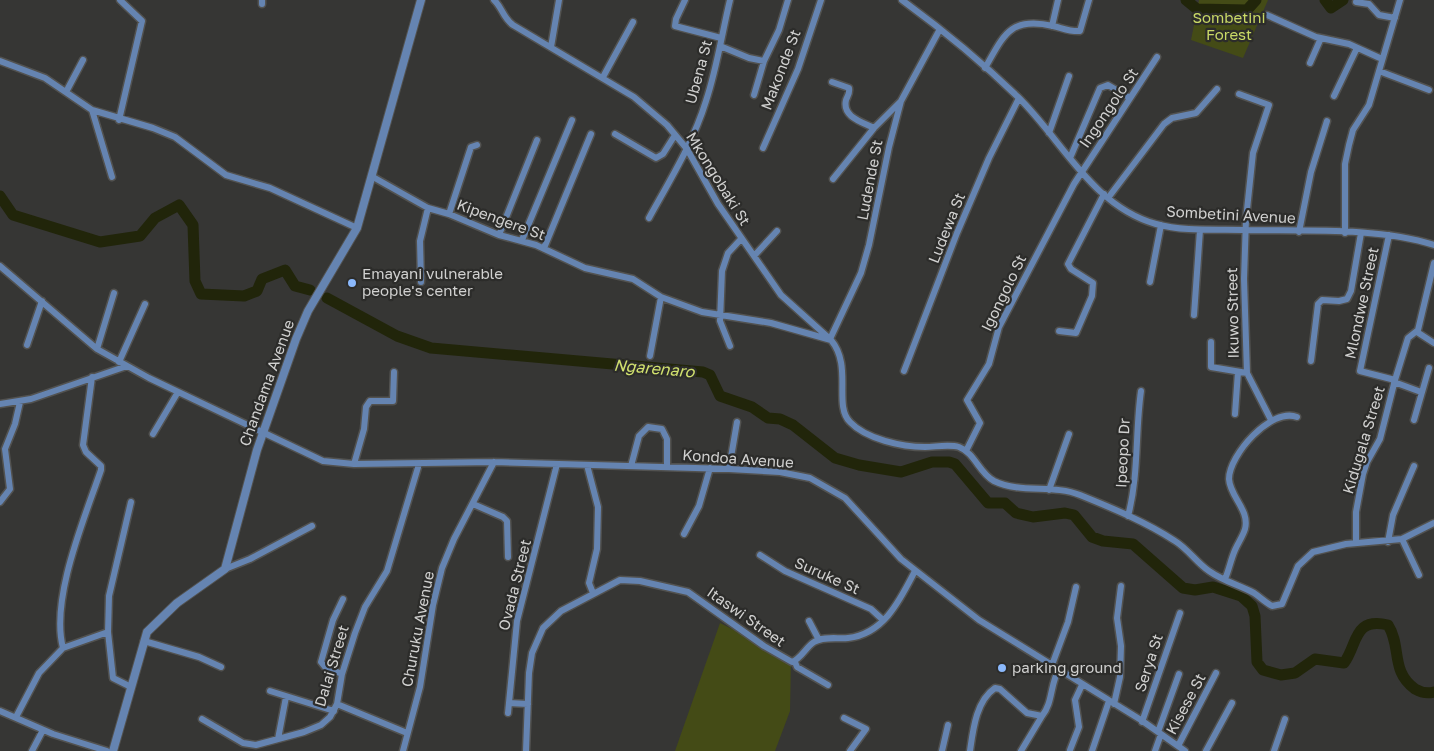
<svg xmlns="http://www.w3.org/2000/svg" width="1434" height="751" viewBox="0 0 1434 751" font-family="'Golos Text',sans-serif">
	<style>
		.green { fill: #444b16 }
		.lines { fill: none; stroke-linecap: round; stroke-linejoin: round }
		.river { stroke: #21250a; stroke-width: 11 }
		.minor-casing { stroke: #525250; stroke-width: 9 }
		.tertiary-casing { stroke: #525250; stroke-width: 10 }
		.minor { stroke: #6584b1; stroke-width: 6 }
		.tertiary { stroke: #6584b1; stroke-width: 8 }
		.poi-dot { fill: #8bb9fc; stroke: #2c2c2a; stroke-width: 2 }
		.labels { text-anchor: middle; stroke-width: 4.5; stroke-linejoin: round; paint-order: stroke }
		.park-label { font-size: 15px; fill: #c9d966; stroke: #2c2c2a }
		.street-label { font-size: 15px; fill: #d1d1d0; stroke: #2c2c2a }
		.poi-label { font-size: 15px; fill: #d1d1d0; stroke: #2c2c2a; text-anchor: start }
		.water-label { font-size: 16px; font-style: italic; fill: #d1e16e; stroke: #2c2c2a }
	</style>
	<rect width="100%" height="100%" fill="#363634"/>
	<path class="green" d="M1199,0H1268L1243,58L1191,40Z
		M720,623L791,658L790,711L775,751H675Z"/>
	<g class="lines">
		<path class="river" d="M1186,0L1197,9L1247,10L1256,0
			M1325,0L1331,8L1343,0
			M0,196L13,215L100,242L140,236L155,218L179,205L193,225L195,281L201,294L244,296L257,291L262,279L285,270L295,286L310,290
			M327,298L397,336L431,348L703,372L710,375L720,396L752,407L768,418L780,419L793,425L835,458L859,465L901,472L932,462H949L955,464L988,503H1005L1016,513L1033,517L1065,513L1074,515L1092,537L1103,541L1133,544L1183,588L1195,590L1213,587L1241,596L1252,606L1255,616L1257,662L1263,670L1281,675L1295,673L1315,659L1344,663C1358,644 1353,617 1388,625C1402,647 1390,671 1415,689C1422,693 1427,694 1434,692"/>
		<g class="minor-casing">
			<path id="minor" d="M494,0C502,7 503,18 513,25L634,97L667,125L687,149L718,204L781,295L830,339
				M685,0L676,19L675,26L721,38
				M902,0C943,30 982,62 1018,97C1062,140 1092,206 1156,224C1185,232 1216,229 1246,230C1303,231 1380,227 1434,245
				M1356,2L1369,4L1379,15L1395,18
				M262,4V0
				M1267,15L1316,37L1349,44L1382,59
				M1052,26L1058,0
				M720,46L749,58L764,61L779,30L788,0
				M551,47L559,0
				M0,61L45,78L92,110L153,128L175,137L226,175L270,188L357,228
				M1310,63L1321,38
				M985,68C1004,35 1010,16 1053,26C1062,28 1071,32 1080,31L1089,0
				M1379,71L1429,90
				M603,77L633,22
				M832,82L849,88C850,93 848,95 846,100C842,117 862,122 874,128
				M66,92L83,60
				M1239,94L1269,105L1253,153L1246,219L1244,279L1247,373L1271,420
				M754,95L764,61
				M1334,96L1357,48
				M92,110L112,177
				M119,120L142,21L120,0
				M1049,133L1069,76
				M615,134L656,158L663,154L675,135
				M763,148L798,69L821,0
				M1070,158L1100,88L1108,85L1130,98
				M373,177L428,208L449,214L499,235L536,245L585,268L633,279L661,297L702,312L771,323L831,340C853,366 833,405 850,422C866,439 902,447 925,447C935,447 949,444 959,447C975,453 979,473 994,481C1021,494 1053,484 1080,495C1112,508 1146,522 1175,541C1188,549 1197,563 1209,571C1223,581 1239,585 1254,593C1260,597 1265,602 1272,606L1282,604L1298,566L1313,552L1346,544L1402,539L1434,523
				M833,179L874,128L900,102
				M1108,198L1164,124L1172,118L1196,113L1217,89
				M449,214L471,147L477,145
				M649,218C670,180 693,143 706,101C717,68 722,33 730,0
				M1299,232L1311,172L1327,121
				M1345,233V164L1349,145L1353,130L1369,105L1400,0
				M499,235L537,140
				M1389,235L1360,371L1395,380
				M522,240L572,120
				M544,248L591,134
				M754,256L777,231
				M0,266L97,349L149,378L323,461L354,464L494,462L729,469L780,472L810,478L845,498L901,559L979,620L1141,720L1185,751
				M421,282L420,241L428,208
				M1150,282L1161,225
				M1194,315L1200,230
				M1059,331L1076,333L1092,296L1093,283L1071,269L1068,264L1104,194
				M1417,332L1434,343
				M830,339L861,273L869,245L889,147L901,101L940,29
				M1211,342V367L1247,373
				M27,345L42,301
				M730,346L720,321L722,271L728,253L741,239
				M97,349L114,293
				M650,356L661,297
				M1311,361L1318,304L1322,300L1339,301L1347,299L1351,291L1361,233
				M119,362L145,304
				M904,371L957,233L989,158L1019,98
				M1394,382L1421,392
				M0,404L31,399L127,366
				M1235,414L1238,372
				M1414,420L1429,368
				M153,434L178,392
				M966,451L980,423L967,400L989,364L999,327L1074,184L1157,57
				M354,464L364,429L366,407L370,401H393L394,372
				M587,465L598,507L597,549L589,583L593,593
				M631,466L639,436L648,427L662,429L667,439V467
				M729,469L737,422
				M1049,490L1069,434
				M0,502L10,489L5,449L15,424L20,402
				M131,502L109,596L108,632L113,678L131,687
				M473,504L503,517L507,521L508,557
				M1128,516C1139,475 1135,433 1141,391
				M684,534L699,506L710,468
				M1402,539L1419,575
				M1388,542L1393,515L1414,466
				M1356,543V512L1363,474L1367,462L1380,439L1395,380L1408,338L1418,330L1434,263
				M760,555L785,571L871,609L883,620
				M225,569L250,559L312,526
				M1225,579C1229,570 1231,559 1235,550C1238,543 1243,536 1245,529C1250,510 1230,497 1229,479C1229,455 1271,407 1297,417
				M809,621L819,640
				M144,641L199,657L221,667
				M63,648C50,599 85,517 101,470V466L86,452L83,445L92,377
				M795,662L797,667L828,685
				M1052,665L1068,622L1076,587
				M342,674L325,667L321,662L333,620L343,599
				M270,691L334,711
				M509,703L528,704
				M337,704L407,733
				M1114,704L1120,677L1121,646L1117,618L1121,586
				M0,711L53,734L107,751
				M508,713L517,621L557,464
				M16,717L39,673L63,648L108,632
				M844,718L866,729L850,751
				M202,719L243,743L256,745L304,732L321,725L330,717L337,704L342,674L355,633L365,607L387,571L419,464
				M1142,722L1180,613
				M1158,732L1179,674
				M278,739L286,697
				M1178,746L1216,673
				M1070,750L1079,727L1075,700L1082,685
				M32,751L43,730
				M403,751L420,687L433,605L442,568L454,539L494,462
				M526,751L529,673L532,653L543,628L561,611L620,580L640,581L688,592L764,646L792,662C801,659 806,647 814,642C823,636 838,639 848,638C884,634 900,600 915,571
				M942,751L948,725
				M970,751C973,730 976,701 995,688L1000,689L1027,713L1042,716C1053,703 1050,684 1059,669
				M1021,751L1042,716
				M1092,751L1109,701
				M1155,751L1161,734
				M1206,751L1232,703
				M1274,751L1285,719"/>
		</g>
		<g class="tertiary-casing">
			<path id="tertiary" d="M113,751L147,632L177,603L225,569L257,450L296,339L308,311L357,228L421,0"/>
		</g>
		<use href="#minor" class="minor"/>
		<use href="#tertiary" class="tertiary"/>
	</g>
	<g class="poi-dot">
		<circle cx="352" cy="283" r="5"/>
		<circle cx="1002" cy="668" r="5"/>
	</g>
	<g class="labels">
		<g class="park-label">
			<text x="1229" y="23">Sombetini<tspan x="1229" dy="17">Forest</tspan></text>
		</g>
		<g class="street-label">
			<text transform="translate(781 70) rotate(-69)" y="5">Makonde St</text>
			<text transform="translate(699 72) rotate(-75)" y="5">Ubena St</text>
			<text transform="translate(1109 108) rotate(-56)" y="5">Ingongolo St</text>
			<text transform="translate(718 179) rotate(58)" y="5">Mkongobaki St</text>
			<text transform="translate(870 180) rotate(-79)" y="5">Ludende St</text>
			<text transform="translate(1231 215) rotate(3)" y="5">Sombetini Avenue</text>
			<text transform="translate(501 220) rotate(20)" y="5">Kipengere St</text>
			<text transform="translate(947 228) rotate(-68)" y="5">Ludewa St</text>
			<text transform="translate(1004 293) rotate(-64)" y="5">Igongolo St</text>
			<text transform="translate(1362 303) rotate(-78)" y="5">Mlondwe Street</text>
			<text transform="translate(1233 313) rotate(-91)" y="5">Ikuwo Street</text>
			<text transform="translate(267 383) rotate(-70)" y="5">Chandama Avenue</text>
			<text transform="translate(1364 440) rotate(-73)" y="5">Kidugala Street</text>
			<text transform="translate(1123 453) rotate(-87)" y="5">Ipeopo Dr</text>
			<text transform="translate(738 459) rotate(4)" y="5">Kondoa Avenue</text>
			<text transform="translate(827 576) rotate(24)" y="5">Suruke St</text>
			<text transform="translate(515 585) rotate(-76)" y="5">Ovada Street</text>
			<text transform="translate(746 617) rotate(35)" y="5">Itaswi Street</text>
			<text transform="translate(418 629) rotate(-79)" y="5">Churuku Avenue</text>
			<text transform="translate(1149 663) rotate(-72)" y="5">Serya St</text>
			<text transform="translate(332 666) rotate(-73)" y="5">Dalai Street</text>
			<text transform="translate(1186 704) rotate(-62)" y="5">Kisese St</text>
		</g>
		<g class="poi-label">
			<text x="362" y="279">Emayani vulnerable<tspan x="362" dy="17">people's center</tspan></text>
			<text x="1012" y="673">parking ground</text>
		</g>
		<g class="water-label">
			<text transform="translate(654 368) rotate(5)" y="6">Ngarenaro</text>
		</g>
	</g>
</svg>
